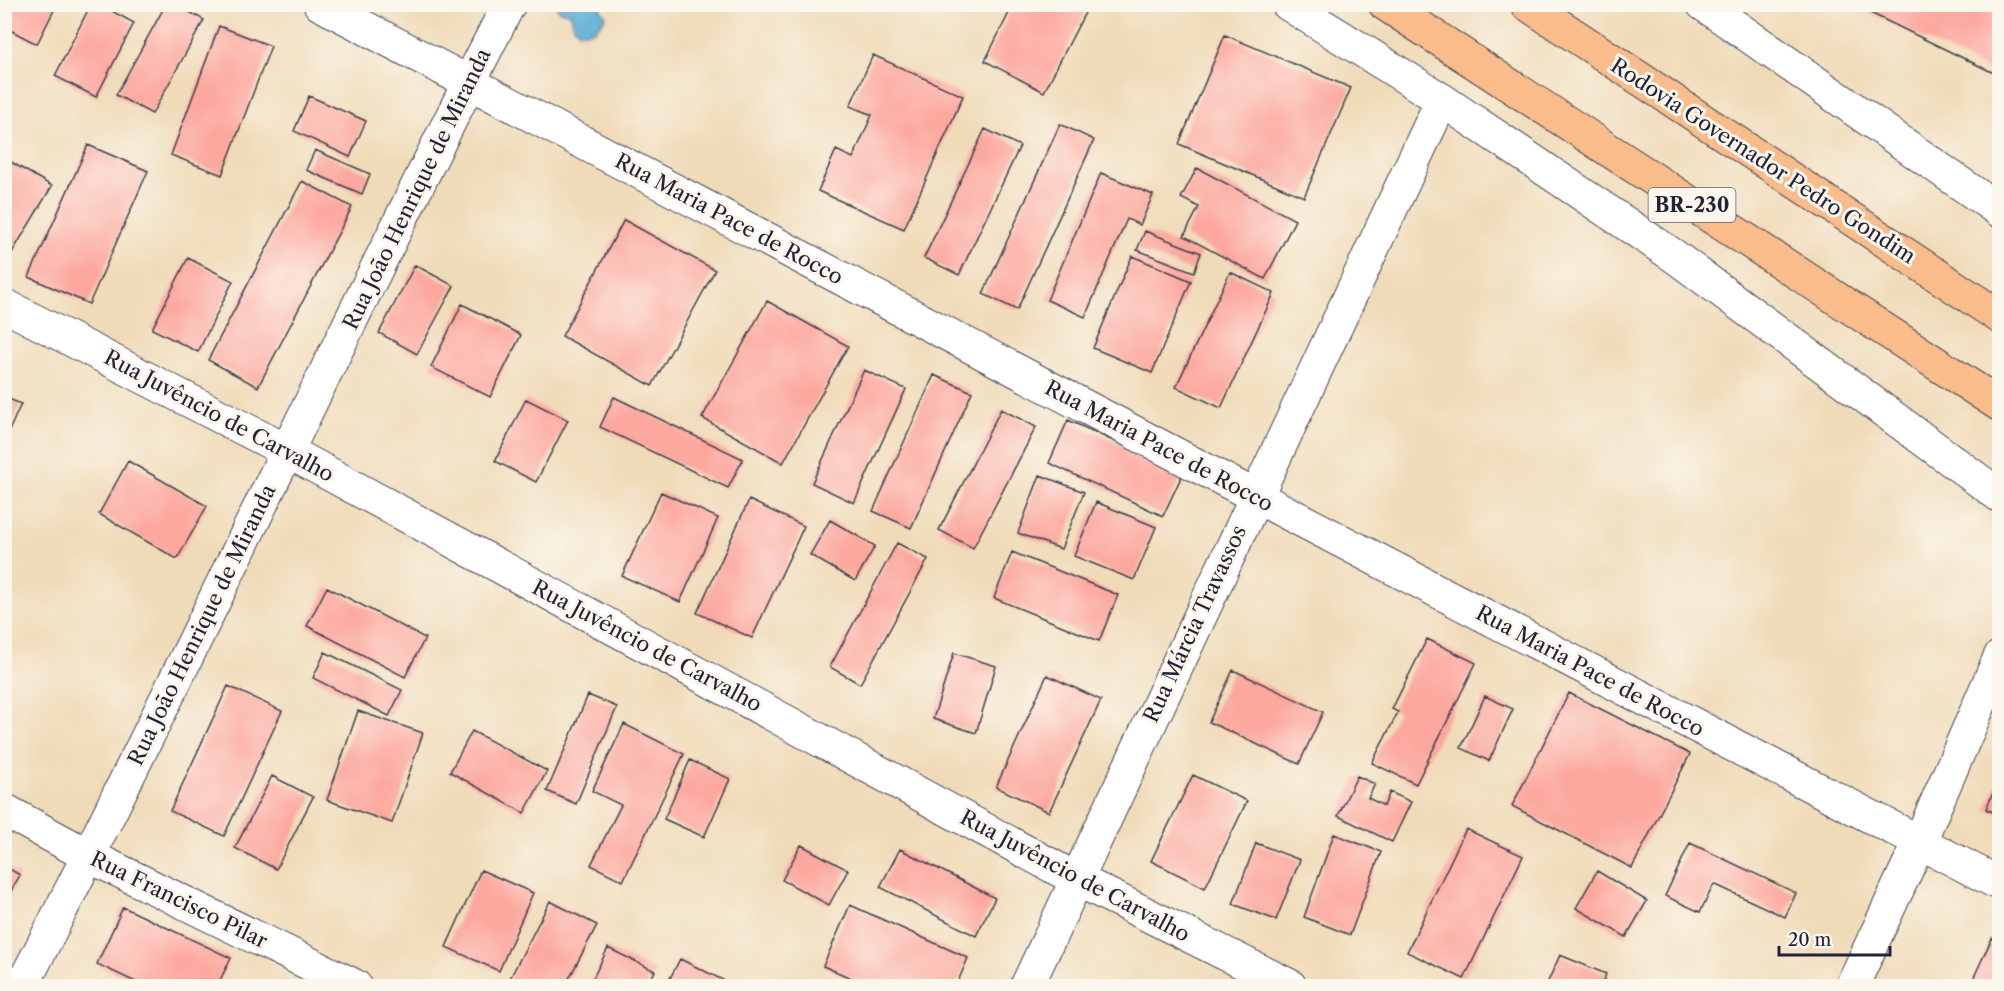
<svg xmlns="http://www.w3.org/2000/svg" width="2004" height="991" viewBox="0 0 2004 991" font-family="'Libre Caslon Text',serif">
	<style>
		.water { fill: #59add4; stroke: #3e6888; stroke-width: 1.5 }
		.building { fill: #fca89f }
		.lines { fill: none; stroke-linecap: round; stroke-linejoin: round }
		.minor-casing { stroke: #413e4e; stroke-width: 35 }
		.tertiary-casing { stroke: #413e4e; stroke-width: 35 }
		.trunk-casing { stroke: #413e4e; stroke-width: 35 }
		.minor { stroke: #fff; stroke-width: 33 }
		.tertiary { stroke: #fff; stroke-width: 33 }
		.trunk { stroke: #f9bc8a; stroke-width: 33 }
		.labels { text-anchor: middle; stroke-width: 6; stroke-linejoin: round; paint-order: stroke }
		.shield { fill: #fbf7ec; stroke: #636270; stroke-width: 1.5 }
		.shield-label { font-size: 20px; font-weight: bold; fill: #22223b }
		.street-label { font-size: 21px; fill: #22223b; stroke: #fbf7ec }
	</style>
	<rect width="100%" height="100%" fill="#fbf7ec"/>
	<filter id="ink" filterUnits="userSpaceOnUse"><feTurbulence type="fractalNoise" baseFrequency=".0167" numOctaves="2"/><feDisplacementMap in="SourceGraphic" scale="12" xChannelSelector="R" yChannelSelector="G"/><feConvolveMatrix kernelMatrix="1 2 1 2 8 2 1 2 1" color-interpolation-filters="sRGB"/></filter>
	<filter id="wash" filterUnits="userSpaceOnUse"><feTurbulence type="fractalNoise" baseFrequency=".008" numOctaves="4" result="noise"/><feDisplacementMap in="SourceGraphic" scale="24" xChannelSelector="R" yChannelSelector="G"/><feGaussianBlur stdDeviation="1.35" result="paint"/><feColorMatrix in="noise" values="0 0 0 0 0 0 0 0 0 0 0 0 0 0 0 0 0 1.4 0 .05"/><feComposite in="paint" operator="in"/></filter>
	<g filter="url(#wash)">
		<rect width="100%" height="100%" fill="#f0dbb9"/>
		<path class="water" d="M555,5H597L606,16C598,29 594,33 579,32L573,25L571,14L560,11Z"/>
		<g id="blocks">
			<path class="building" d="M6,4H57L37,44L4,27V8Z
				M91,4H99L134,23L96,97L55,76Z
				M166,4H175L204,20L152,114L116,95Z
				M667,4H683L680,11Z
				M1852,4H2000V76Z
				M1013,5H1089L1044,92L985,61Z
				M219,26L271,46L222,175L171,155Z
				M1225,35L1351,88L1304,197L1179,144Z
				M873,55L963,96L904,229L818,191L836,150L853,158L872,115L850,106Z
				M309,96L366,121L350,157L294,131Z
				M1060,124L1094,140L1017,310L983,294Z
				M985,129L1020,146L959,275L924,258Z
				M88,145L148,171L89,304L29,277Z
				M315,150L370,174L362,194L306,170Z
				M11,162L52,186L4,266V173Z
				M1197,168L1295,220L1265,279L1184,236L1199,207L1181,198Z
				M1101,173L1153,195L1140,225L1127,219L1085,317L1047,300Z
				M302,181L352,207L258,387L208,360Z
				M624,220L715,270L652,386L562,336Z
				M1145,231L1201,253L1194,272L1137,250Z
				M1132,256L1191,281L1152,373L1093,348Z
				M188,258L233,281L198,352L152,329Z
				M415,265L454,286L417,354L379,333Z
				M1230,272L1274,293L1221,408L1176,387Z
				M767,301L848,346L783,463L702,418Z
				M462,304L521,335L490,397L431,367Z
				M864,370L906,389L854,503L812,483Z
				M934,375L972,392L911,528L873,511Z
				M4,397L21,404L4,442Z
				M614,397L743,459L728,488L600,427Z
				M526,399L568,420L536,482L495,461Z
				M1001,409L1036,427L973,548L939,530Z
				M1068,420L1183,473L1163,516L1049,463Z
				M128,461L207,506L177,559L99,514Z
				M1040,475L1084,492L1061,549L1018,533Z
				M661,492L718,518L680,602L622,576Z
				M749,500L804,526L752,638L697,613Z
				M1096,502L1156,527L1134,580L1074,556Z
				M830,520L875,546L855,581L810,555Z
				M897,543L928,559L860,684L830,667Z
				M1012,552L1118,595L1099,641L994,598Z
				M327,587L425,638L405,677L307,626Z
				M1427,639L1476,663L1416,784L1372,763L1398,712L1392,709Z
				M325,652L402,690L389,716L313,678Z
				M954,653L996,666L976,733L933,719Z
				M1233,670L1323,712L1299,764L1209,722Z
				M1047,675L1101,700L1049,812L996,787Z
				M228,686L282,711L224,836L170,811Z
				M1569,693L1690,754L1632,868L1512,806Z
				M588,695L617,707L576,804L547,791Z
				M1485,696L1513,709L1489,761L1461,748Z
				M358,711L423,733L392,823L327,800Z
				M624,724L684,754L623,881L591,865L621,805L592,791Z
				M472,731L547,771L524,813L450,772Z
				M690,760L730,779L704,837L664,819Z
				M1193,775L1247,801L1205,888L1151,861Z
				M272,776L313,797L276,869L235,848Z
				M1357,776L1375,784L1368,798L1384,806L1390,792L1411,802L1392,842L1338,816Z
				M2000,777V815L1986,809Z
				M1466,829L1523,856L1464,979L1407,952Z
				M1334,834L1381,852L1350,935L1304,917Z
				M1256,843L1300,860L1276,920L1233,904Z
				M1690,843L1796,893L1785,917L1714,884L1700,912L1665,896Z
				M801,845L848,870L829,905L782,880Z
				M900,849L995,898L976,936L880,887Z
				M4,866L20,875L4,903Z
				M481,870L533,893L499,971L446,947Z
				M1597,871L1647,901L1626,937L1576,908Z
				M550,901L597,925L565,986H506Z
				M850,905L968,958L956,986H870L823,966Z
				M123,907L231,958L217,986H144L97,964Z
				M1992,938L2000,942V986H1990L1973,979Z
				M608,948L655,971L647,986H589Z
				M1560,955L1606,974L1601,986H1546Z
				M680,959L723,980L719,986H666Z"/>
		</g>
	</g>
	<g filter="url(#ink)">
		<use href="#blocks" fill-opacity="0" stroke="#413e4e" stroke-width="1.5"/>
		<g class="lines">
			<g class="minor-casing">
				<path id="minor" d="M320,4L1255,496L2000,884
					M4,305L287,451L1076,879L1290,986
					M4,810L89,856L355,986
					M22,986C189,662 342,329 509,4
					M1027,986L1442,100
					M1852,986L1919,843L2000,657"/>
			</g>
			<g class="tertiary-casing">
				<path id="tertiary" d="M1288,4L1442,100L1674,256L2000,496
					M1703,4L2000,211"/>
			</g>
			<g class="trunk-casing">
				<path id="trunk" d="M1385,4L2000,405
					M1527,4L2000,317"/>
			</g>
			<use href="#minor" class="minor"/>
			<use href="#tertiary" class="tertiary"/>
			<use href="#trunk" class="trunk"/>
		</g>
	</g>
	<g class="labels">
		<rect class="shield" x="1648.5" y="188" width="87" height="34" rx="4.5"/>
		<g class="shield-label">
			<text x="1692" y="212">BR-230</text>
		</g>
		<g class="street-label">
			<text transform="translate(1763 161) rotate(33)" y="7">Rodovia Governador Pedro Gondim</text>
			<text transform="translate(417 189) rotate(-64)" y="7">Rua João Henrique de Miranda</text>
			<text transform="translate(729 219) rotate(28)" y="7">Rua Maria Pace de Rocco</text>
			<text transform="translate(219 416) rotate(28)" y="7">Rua Juvêncio de Carvalho</text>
			<text transform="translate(1159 446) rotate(28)" y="7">Rua Maria Pace de Rocco</text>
			<text transform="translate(1195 624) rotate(-65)" y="7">Rua Márcia Travassos</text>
			<text transform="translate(202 625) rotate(-64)" y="7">Rua João Henrique de Miranda</text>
			<text transform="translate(647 646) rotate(28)" y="7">Rua Juvêncio de Carvalho</text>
			<text transform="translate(1590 671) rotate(28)" y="7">Rua Maria Pace de Rocco</text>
			<text transform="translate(1075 876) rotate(28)" y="7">Rua Juvêncio de Carvalho</text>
			<text transform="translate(179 900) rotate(26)" y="7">Rua Francisco Pilar</text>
		</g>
	</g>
	<rect width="2004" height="991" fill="none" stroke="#fbf7ec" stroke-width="24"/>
	<path d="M1779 946v9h111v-9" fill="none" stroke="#22223b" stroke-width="3"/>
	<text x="1788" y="946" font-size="18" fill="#22223b" stroke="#fbf7ec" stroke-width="4.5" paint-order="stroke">20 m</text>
</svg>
